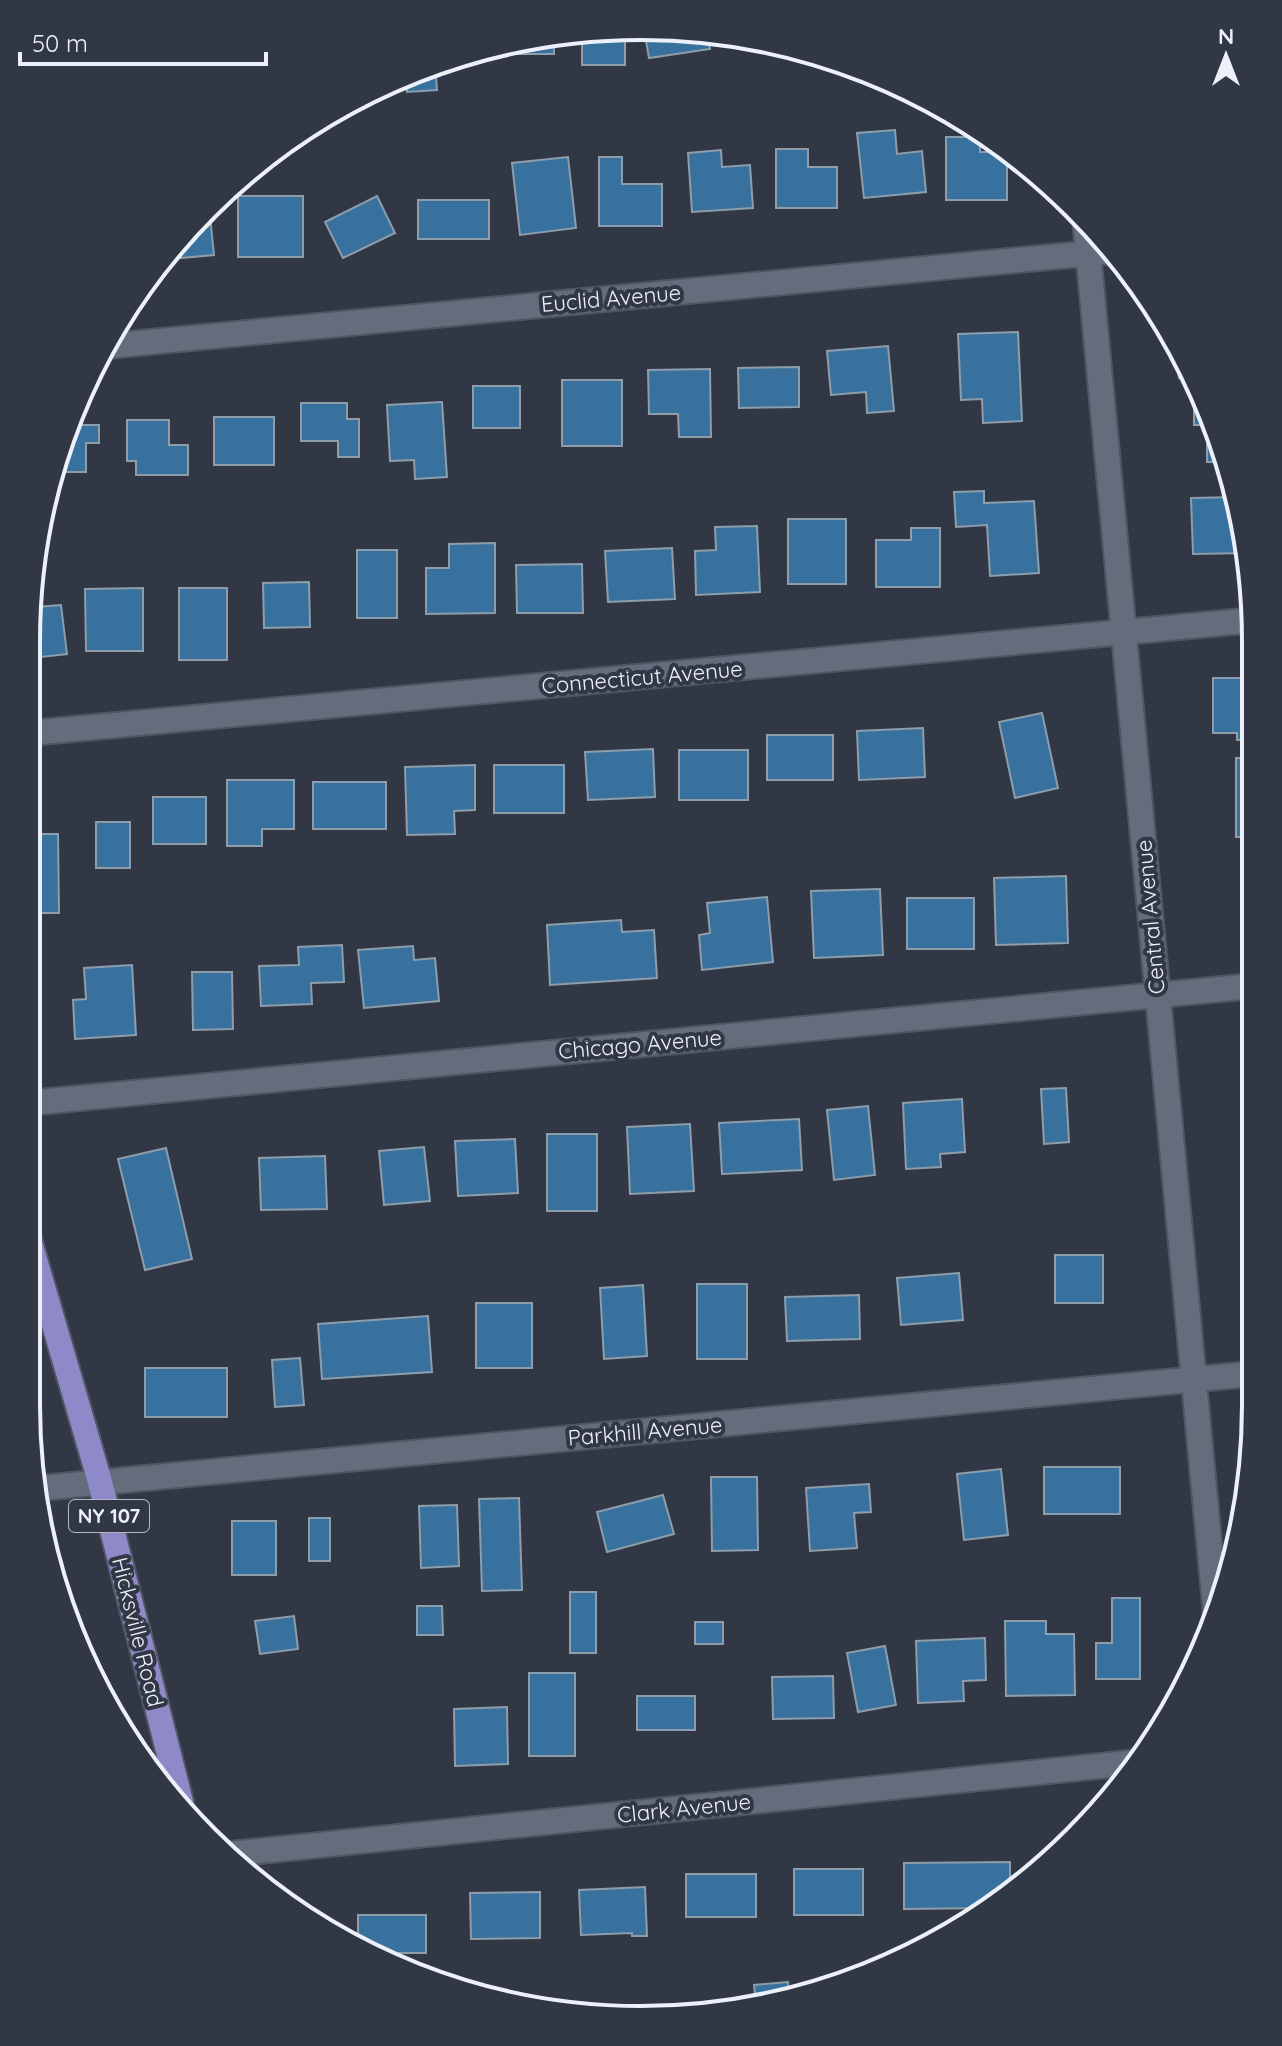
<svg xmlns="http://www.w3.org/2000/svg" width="1282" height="2046" viewBox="0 0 1282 2046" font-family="Quicksand,sans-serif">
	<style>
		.building { fill: #38719d; stroke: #8d9daa; stroke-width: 2 }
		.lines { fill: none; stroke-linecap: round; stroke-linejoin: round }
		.street-casing { stroke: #4f5561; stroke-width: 28 }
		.secondary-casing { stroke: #4f5561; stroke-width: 28 }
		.primary-casing { stroke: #4f5561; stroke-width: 28 }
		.street { stroke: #656d7d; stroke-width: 24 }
		.secondary { stroke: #656d7d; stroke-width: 24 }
		.primary { stroke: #8e8aca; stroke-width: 24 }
		.labels { text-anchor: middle; stroke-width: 8; stroke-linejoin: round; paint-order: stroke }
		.shield { fill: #313745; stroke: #b4b8c3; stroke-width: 2 }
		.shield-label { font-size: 20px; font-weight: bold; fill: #ecf0f9 }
		.street-label { font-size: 22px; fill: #ecf0f9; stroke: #313745 }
		.rim { fill: none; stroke: #ecf0f9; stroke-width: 4 }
	</style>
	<rect width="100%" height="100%" fill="#313745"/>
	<path class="building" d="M682,27L708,32L710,49L649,58L644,29Z
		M625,29V65H582V31Z
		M554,33V54H493V47Z
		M733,36L780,44H733Z
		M453,56L454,61L435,62L437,90L407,92L406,75L444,58Z
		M895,130L897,154L922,151L926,192L864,198L857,133Z
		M946,137H980V152H1007V200H946Z
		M776,149H808V167H837V208H776Z
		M721,150L722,167L750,165L753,208L692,212L688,153Z
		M568,157L576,228L520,235L512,163Z
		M599,157H622V184H662V226H599Z
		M238,196H303V257H238Z
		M377,196L395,233L343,258L325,222Z
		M418,200H489V239H418Z
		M210,216L214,255L159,260L200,217Z
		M1018,332L1022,421L983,423L982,399L961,400L958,334Z
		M1174,335L1191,376L1179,378Z
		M888,346L894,411L867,413L866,392L831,395L827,351Z
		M799,367V407L739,408L738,368Z
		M710,369L711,437H679L678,414H649L648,370Z
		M562,380H622V446H562Z
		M473,386H520V428H473Z
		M1194,396H1199L1227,462H1207V425H1194Z
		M442,402L447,477L415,479L414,460L390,461L387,405Z
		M301,403H347V419H359V457H338V441H301Z
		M214,417H274V465H214Z
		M127,420H169V445H188V475H136V461H127Z
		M68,425H99V443H86V472H55Z
		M984,491V503L1034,501L1039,573L990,576L987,525L956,527L954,492Z
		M1238,497L1247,553L1193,554L1191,498Z
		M788,519H846V584H788Z
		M757,526L760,592L696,595L695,551L716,550L715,527Z
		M911,528H940V587H876V540H911Z
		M495,543V613L426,614V568H449V544Z
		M672,548L675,599L608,602L605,551Z
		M357,550H397V618H357Z
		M582,564L583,613H517L516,565Z
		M309,582L310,627L264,628L263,583Z
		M143,588V651H86L85,589Z
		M179,588H227V660H179Z
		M61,605L67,654L41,657L36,607Z
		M1213,678H1254V740H1237V733H1213Z
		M1042,713L1058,788L1015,798L999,722Z
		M923,728L925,777L859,780L857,731Z
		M767,735H833V780H767Z
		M653,749L655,797L588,800L585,752Z
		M679,750H748V800H679Z
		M1236,758H1254V837H1236Z
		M475,765V810L454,811L455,834L407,835L405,767Z
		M494,765H564V813H494Z
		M227,780H294V829H262V846H227Z
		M313,782H386V829H313Z
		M153,797H206V844H153Z
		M96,822H130V868H96Z
		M30,834H58L59,913H29Z
		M1254,860L1253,911L1245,912L1243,861Z
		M1066,876L1068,943L996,945L994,878Z
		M880,889L883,955L814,958L811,891Z
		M767,897L773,962L702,970L699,935L710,933L707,903Z
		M907,898H974V949H907Z
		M621,920L622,932L654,930L657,978L550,985L547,925Z
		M342,945L344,982L311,983L312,1004L261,1006L259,966L299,965L298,947Z
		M413,946L414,960L435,958L439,1001L364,1008L358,950Z
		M132,965L136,1035L75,1039L73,1000L86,999L84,968Z
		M192,972H232L233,1029L193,1030Z
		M1243,1043H1253V1088H1243Z
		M1066,1088L1069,1142L1044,1144L1041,1089Z
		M962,1099L965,1152L940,1154L941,1167L906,1169L903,1103Z
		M868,1106L875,1175L834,1180L827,1110Z
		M799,1119L802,1170L722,1174L719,1123Z
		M690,1124L694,1191L630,1194L627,1127Z
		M547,1134H597V1211H547Z
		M515,1139L518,1193L458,1196L455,1141Z
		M424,1147L430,1201L384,1205L379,1151Z
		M166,1148L192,1259L145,1270L118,1159Z
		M325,1156L327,1209L261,1210L259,1158Z
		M1055,1255H1103V1303H1055Z
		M959,1273L963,1320L901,1325L897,1278Z
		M697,1284H747V1359H697Z
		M643,1285L647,1356L604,1359L600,1288Z
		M859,1295L860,1339L787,1341L785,1297Z
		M476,1303H532V1368H476Z
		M428,1316L432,1372L322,1379L318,1324Z
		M300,1358L304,1405L275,1407L272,1360Z
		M145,1368H227V1417H145Z
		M1044,1467H1120V1514H1044Z
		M1001,1469L1008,1535L964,1540L957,1474Z
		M711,1477H757L758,1550L712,1551Z
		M869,1484L871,1512L854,1513L857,1548L810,1551L806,1488Z
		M663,1495L674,1534L607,1552L597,1512Z
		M519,1498L522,1590L482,1591L479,1499Z
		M457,1505L459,1566L421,1568L419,1506Z
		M309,1518H330V1561H309Z
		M232,1521H276V1575H232Z
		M570,1592H596V1653H570Z
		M1112,1598H1140V1679H1096V1643H1112Z
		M417,1606H442L443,1635H417Z
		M294,1616L298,1649L260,1654L255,1621Z
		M1005,1621H1046V1634H1074L1075,1695L1006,1696Z
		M695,1622H723V1644H695Z
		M985,1638L986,1680L963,1681L964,1701L918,1703L916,1641Z
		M885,1646L896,1705L858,1712L847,1653Z
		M529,1673H575V1756H529Z
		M833,1676L834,1718L773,1719L772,1677Z
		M637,1696H695V1730H637Z
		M507,1707L508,1764L455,1766L454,1709Z
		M1010,1862V1891L992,1908L904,1909V1863Z
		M794,1869H863V1915H794Z
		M686,1874H756V1917H686Z
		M645,1887L647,1936H632V1933L581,1935L579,1890Z
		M540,1892V1938L471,1939L470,1893Z
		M358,1915H426V1953H389V1958L358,1942Z
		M788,1982L790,2000L756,2005L754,1985Z
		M628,2006V2018L595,2013V2007Z"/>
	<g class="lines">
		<g class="street-casing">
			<path id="street" d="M1085,219L1216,1616
				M107,346L1114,251
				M30,733L1255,620
				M28,1103L1253,986
				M40,1488L1251,1374"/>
		</g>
		<g class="secondary-casing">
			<path id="secondary" d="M230,1854L1139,1762"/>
		</g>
		<g class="primary-casing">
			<path id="primary" d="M27,1232L100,1482L181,1802"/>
		</g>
		<use href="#street" class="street"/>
		<use href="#secondary" class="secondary"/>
		<use href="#primary" class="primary"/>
	</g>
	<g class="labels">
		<rect class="shield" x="69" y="1500" width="80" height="32" rx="6"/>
		<g class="shield-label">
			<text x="109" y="1523">NY 107</text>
		</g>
		<g class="street-label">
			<text transform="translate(611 298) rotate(-5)" y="8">Euclid Avenue</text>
			<text transform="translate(642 677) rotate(-5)" y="8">Connecticut Avenue</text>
			<text transform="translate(1150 917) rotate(-95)" y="8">Central Avenue</text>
			<text transform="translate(640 1044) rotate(-5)" y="8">Chicago Avenue</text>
			<text transform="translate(645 1431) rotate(-5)" y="8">Parkhill Avenue</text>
			<text transform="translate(138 1632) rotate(76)" y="8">Hicksville Road</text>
			<text transform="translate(684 1808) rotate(-6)" y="8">Clark Avenue</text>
		</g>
	</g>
	<path d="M0 0H1282V2046H0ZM641 40H641A601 601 0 0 1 1242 641V1405A601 601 0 0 1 641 2006H641A601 601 0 0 1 40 1405V641A601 601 0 0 1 641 40Z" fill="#313745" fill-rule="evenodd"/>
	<path class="rim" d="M641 40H641A601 601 0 0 1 1242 641V1405A601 601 0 0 1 641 2006H641A601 601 0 0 1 40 1405V641A601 601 0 0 1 641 40Z"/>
	<g transform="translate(1226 56)" stroke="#313745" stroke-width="6" paint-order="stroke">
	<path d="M0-6L14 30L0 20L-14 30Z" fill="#ecf0f9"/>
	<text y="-12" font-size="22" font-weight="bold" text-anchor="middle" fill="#ecf0f9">N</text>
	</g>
	<path d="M20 52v12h246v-12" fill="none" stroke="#ecf0f9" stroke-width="4"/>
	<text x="32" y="52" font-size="24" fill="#ecf0f9" stroke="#313745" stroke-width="6" paint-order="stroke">50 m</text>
</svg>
